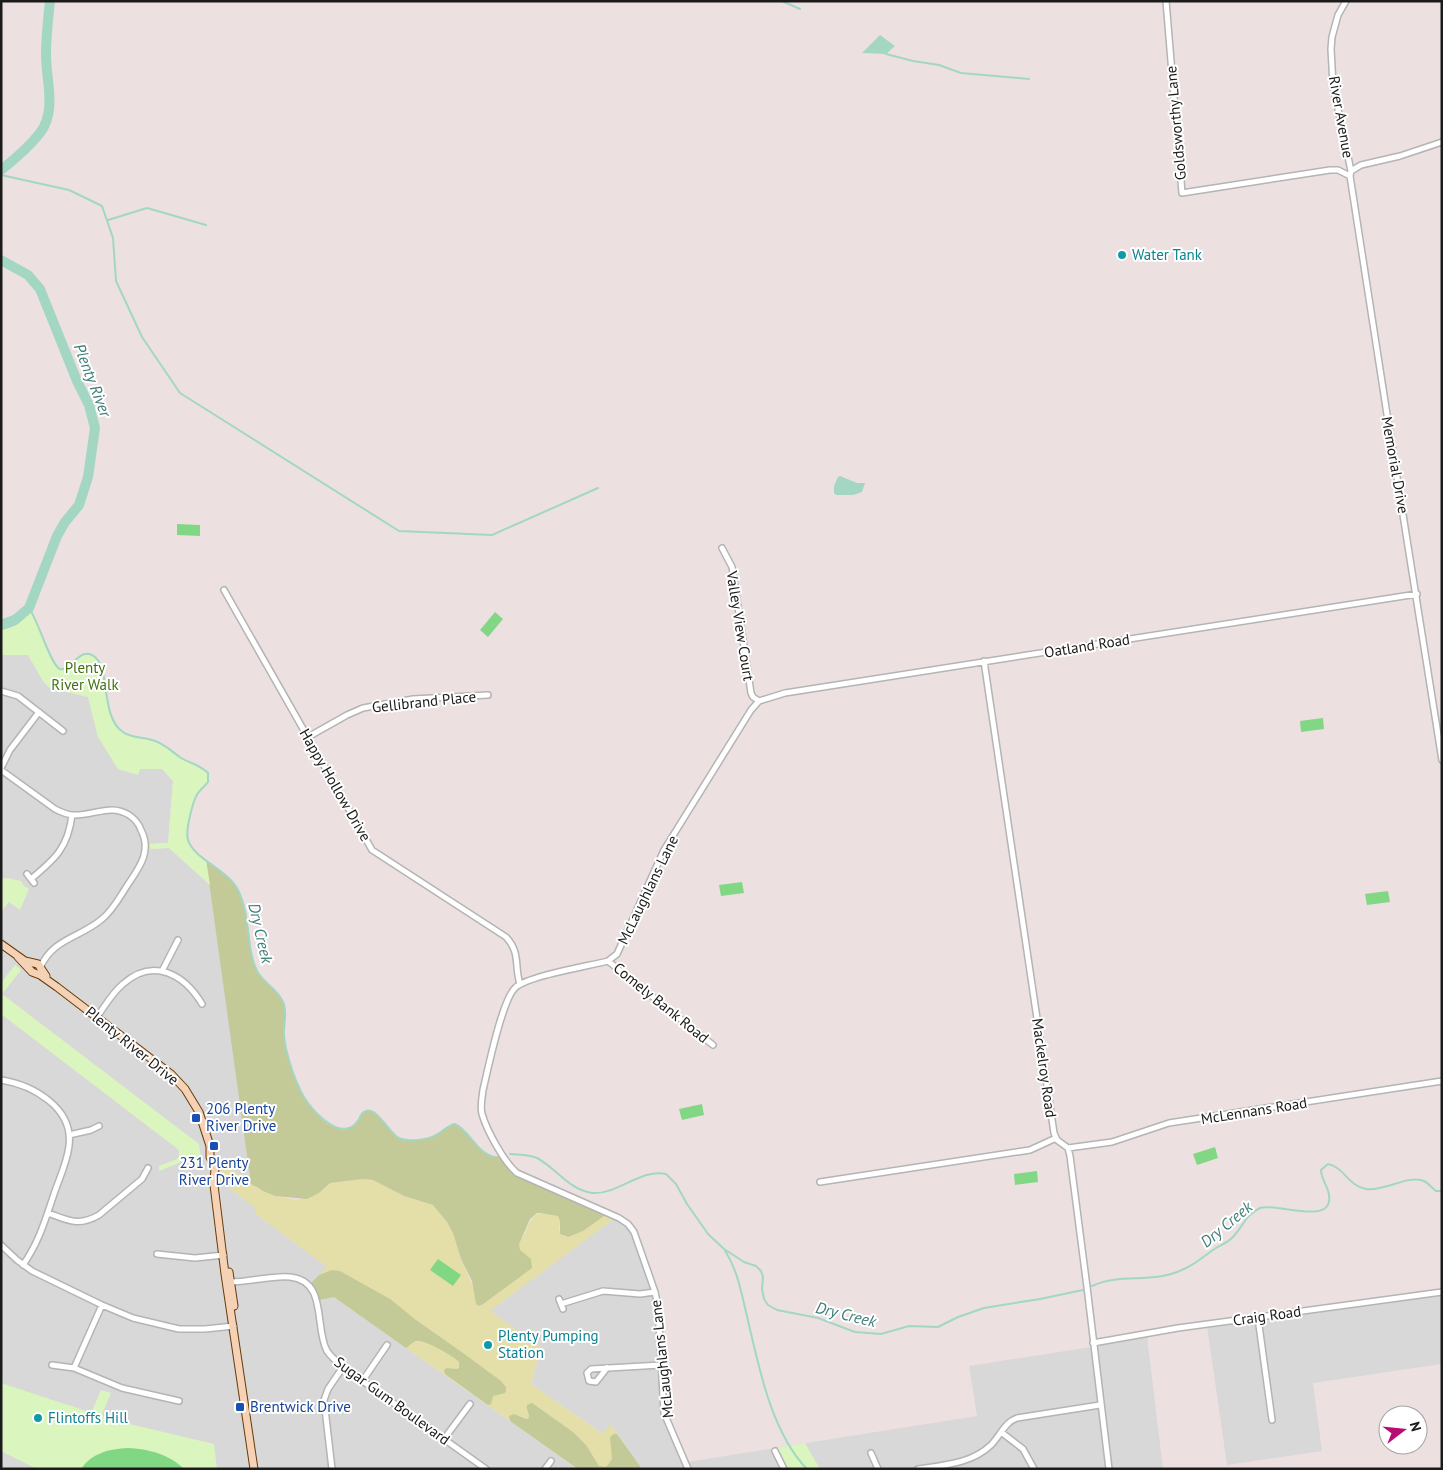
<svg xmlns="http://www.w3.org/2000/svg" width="1443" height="1470" viewBox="0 0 1443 1470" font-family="'PT Sans',sans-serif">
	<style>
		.residential { fill: #d9d8d8 }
		.grass { fill: #e4dfa8 }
		.forest { fill: #c3c997 }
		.park { fill: #daf5be }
		.pitch { fill: #82d784 }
		.water { fill: #a3d7c4 }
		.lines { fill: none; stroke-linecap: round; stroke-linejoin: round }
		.stream { stroke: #a3d7c4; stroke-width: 2 }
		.river { stroke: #a3d7c4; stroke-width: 10 }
		.street-casing { stroke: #b4b4b4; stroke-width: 8 }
		.secondary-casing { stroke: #683b0b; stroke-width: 9 }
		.street { stroke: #fff; stroke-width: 5 }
		.secondary { stroke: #f5d2b6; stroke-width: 7 }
		.culture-dot { fill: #0f9aa8; stroke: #fff; stroke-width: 2 }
		.transit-dot { fill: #1a4fb4; stroke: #fff; stroke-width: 2 }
		.labels { text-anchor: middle; stroke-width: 4; stroke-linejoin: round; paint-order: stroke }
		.street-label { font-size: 15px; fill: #1b1b1b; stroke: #fff }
		.culture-label { font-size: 15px; fill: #0d838f; stroke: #fff; text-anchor: start }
		.park-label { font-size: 15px; fill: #417011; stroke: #fff }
		.transit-label { font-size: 15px; fill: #164399; stroke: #fff; text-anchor: start }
		.water-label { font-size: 16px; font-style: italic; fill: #3f7e78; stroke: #fff }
	</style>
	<rect width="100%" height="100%" fill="#ece1e0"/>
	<path class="residential" d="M1,655H28L43,681L50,688L88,697L98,737L140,769H162L173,781L168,843L150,844L151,849L169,848L210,885L256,1214L328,1267L311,1283L320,1300L334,1297L578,1469H1Z
		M615,1218L628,1228L633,1236L653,1293L657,1315L661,1414L685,1469H642L611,1425L603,1434L531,1384L541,1348L489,1311Z
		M1442,1294V1364L1313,1383L1322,1451L1227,1465L1207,1326Z
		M1147,1336L1163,1469H1111L1097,1348L1101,1344Z
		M1091,1347L1106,1469H690L687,1462L977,1416L969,1366Z"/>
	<path class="grass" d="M214,1155L256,1188L275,1196L297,1200L319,1193L330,1183L364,1179L374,1180L404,1196L433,1205L447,1222L453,1233L461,1259L474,1289L532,1261C529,1256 520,1253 519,1247C518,1241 523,1237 525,1233C533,1214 536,1209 558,1216L560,1221L559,1230L565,1237H567L583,1231L606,1214L615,1218L490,1311L541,1348L531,1384L603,1434L610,1424L642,1469H578L334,1297L320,1300L311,1283L327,1267L256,1214L254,1207L215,1177L212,1156Z"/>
	<path class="forest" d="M206,860C213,865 221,870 227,876C242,889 247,912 249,931C251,945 251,959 258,972C264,984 280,991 284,1004C287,1015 283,1027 284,1038C289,1068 307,1119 339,1129C357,1134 358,1111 369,1111C382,1111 390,1137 402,1140C408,1141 416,1140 422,1139C439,1137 442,1126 455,1124C459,1126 463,1128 465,1131C476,1142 481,1159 500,1156L507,1167L516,1175L604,1214V1216L583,1231L568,1237L560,1234V1221L558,1216L541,1213H537L530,1219L519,1244L520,1250L531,1259L532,1268L483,1304L479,1306L476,1304L472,1281L461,1259L453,1233L447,1222L433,1205L404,1196L373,1180L363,1179L330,1183L319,1193L307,1199L275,1196L263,1191L251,1184Z
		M332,1270L340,1271L390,1299L416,1320L463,1353L501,1381L506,1387V1391L505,1393L493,1396L491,1404L488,1405L445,1374L444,1371L446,1368L457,1369L459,1368V1362C453,1356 424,1339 416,1341C412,1342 409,1346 406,1348L334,1297L320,1300L311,1283L319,1275Z
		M532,1403L573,1432L586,1445L599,1466L605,1467L608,1465L612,1459L610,1437L614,1434H617L642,1469H578L510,1421L509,1416L514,1414L526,1419H528C531,1415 526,1410 527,1405Z"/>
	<path class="park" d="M31,611C40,622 48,665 59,668C70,672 86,640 98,661C110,680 102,718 122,732C131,738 142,737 152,740C164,743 171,751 181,758C190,763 200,765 208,773V782L196,795L187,830L188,840L193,848L206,860L210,885L169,848L150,849V844L168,843L173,781L162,769H140L138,775L118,769L98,737L88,697L50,688L43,681L28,655H1V630L15,626Z
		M7,878L21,881L24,886L29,889L20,910L9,902L1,912V899L3,897L1,895V879Z
		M15,965L21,970L2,994L199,1144L202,1167L185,1156L179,1163L159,1171V1166L177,1159L179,1156V1150L1,1014V983Z
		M1,1383L89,1412L93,1409L101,1390L111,1393L102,1414L104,1418L214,1444L217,1469H37L1,1451Z
		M805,1443L820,1469H787L776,1448Z"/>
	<path class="pitch" d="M177,524L200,525V536L177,535Z
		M495,612L503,619L488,637L480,630Z
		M1323,718L1324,729L1301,732L1300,721Z
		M742,882L744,893L721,896L719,885Z
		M1388,891L1390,902L1367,905L1365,894Z
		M702,1104L704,1115L682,1120L679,1109Z
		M1215,1147L1218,1158L1197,1165L1193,1154Z
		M1037,1171L1038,1182L1015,1185L1014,1174Z
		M438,1259L461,1275L453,1286L430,1270Z
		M128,1448C148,1449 169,1454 184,1469H81C92,1453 109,1449 128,1448Z"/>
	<path class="water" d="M880,35L895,46L886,54L862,53Z
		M840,476L857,483H865L862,492L853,495H836L834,493V486L838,477Z
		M27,605L31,611C23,621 14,628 1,630V620L16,614Z"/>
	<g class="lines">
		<path class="stream" d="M782,1L800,9
			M886,54L913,61L939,65L961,73L1029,79
			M1,175L69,190L102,206L113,238L116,281L142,337L180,393L399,531L492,535L598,488
			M108,220L147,208L206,225
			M29,608C38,620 51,666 60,669C71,672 81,643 96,658C110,671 101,718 123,732C131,738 142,737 152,740C164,743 171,751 181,758C190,763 200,765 208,773V782C205,786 201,789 198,793C193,800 185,831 188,840C194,859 228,870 238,890C251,916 245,945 257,971C263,983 278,989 283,1002C288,1012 283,1026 284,1036C286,1055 297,1089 308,1103C314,1111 322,1119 330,1124C340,1131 353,1131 359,1119C361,1116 361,1112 366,1111C377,1107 390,1134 399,1138C408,1142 428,1140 436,1135C444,1132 447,1125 455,1124C472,1133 476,1153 495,1157
			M510,1154C519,1155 528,1154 537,1158C556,1168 569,1190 592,1193C618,1195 641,1168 666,1174L676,1184L687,1204L708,1234L724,1249L744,1262L756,1266L761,1271L763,1277L762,1289L764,1299L768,1305L777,1310L818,1318L855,1332L881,1334L909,1326L938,1327L958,1317L984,1308L1040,1299L1083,1290
			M725,1251C737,1269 741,1291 746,1312C758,1362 770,1431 807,1469
			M1092,1286C1123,1272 1152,1285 1184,1269C1196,1264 1205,1255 1216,1248C1221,1245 1227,1243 1232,1238C1243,1227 1245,1215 1260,1208C1275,1202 1334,1227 1329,1195C1328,1186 1321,1179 1321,1170L1328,1164C1344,1167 1348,1186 1366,1189C1384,1192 1409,1174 1424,1181C1428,1183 1432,1188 1436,1191H1442"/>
		<path class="river" d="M1,170C15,159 29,147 40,133C57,110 46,81 46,55C46,37 48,19 50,1
			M1,260L28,275L40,289L77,381L89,405L95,428L88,477L79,505L65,522L57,536L29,608L15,620L1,625"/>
		<g class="street-casing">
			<path id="street" d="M1166,1L1182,193L1330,170H1338L1350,176
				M1346,1L1338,15L1332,37L1331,49L1333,85L1351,171L1350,176C1379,371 1412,565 1442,760
				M1351,171L1361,165L1400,156L1442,142
				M722,548L732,567L751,693L753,697L759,701
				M224,590L372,850L506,937C521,953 514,966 520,984
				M984,661L1054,1133L1057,1140L1068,1148L1070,1156L1087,1287L1109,1469
				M1,691L18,696L63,731
				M308,737L347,715L363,708L413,699L488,695
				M1,768L10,750L39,712
				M1,770L55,809C61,812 67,815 73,815C93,816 111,803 129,815C135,819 139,824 141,830C153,853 137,870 125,889C118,900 112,911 102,919C80,938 53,938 40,968
				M27,874L34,883
				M31,879C55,859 68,848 72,815
				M608,961L713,1045
				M162,971L178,940
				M97,1017C105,1006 112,993 123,984C153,957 184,974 202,1004
				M1,1080C33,1085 74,1108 69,1146C67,1163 59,1179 54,1194C45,1221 39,1242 23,1265
				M69,1135L91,1130L99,1126
				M1068,1148L1112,1142L1169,1123L1442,1081
				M820,1182L1030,1150L1056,1138
				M48,1213C68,1220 78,1227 99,1215L142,1179L148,1168
				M1,1245L17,1260L32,1271L102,1305L133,1318L179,1329H205L234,1326
				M157,1254L195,1258L224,1255
				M231,1282C250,1282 273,1275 290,1277C328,1281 314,1327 327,1351C331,1357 337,1362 343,1367L486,1469
				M559,1299L563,1309
				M561,1304L603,1291L640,1294L655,1292
				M1258,1318L1272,1420
				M1093,1343L1178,1328L1442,1292
				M52,1365L74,1368L122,1388L179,1401
				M74,1368L102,1305
				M607,1368L596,1382L589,1381L587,1373L591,1369L661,1365
				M363,1380L387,1345
				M1001,1432L1023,1449L1034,1469
				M444,1439L470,1404
				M775,1451L784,1469
				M871,1453L878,1469
				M332,1469L324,1400L328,1389L343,1367
				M545,1469L551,1461
				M688,1469L664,1413L658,1307L655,1292L634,1232L628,1224L619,1218L517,1173C504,1162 487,1131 482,1114C480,1107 482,1098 483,1090C488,1069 502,1000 515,988C527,976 589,966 608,961L617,954L664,850L751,710L759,701L785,693L1417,594
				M918,1469C944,1465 971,1464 991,1445C1000,1436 1005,1422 1017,1418L1100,1405"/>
		</g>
		<g class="secondary-casing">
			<path id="secondary" d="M1,944L25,961L38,964L46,976
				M18,957L32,972L40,975L57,987L171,1074L185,1089L199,1112L210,1146V1157L215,1167L214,1185L225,1274L254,1469
				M229,1272L234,1306"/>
		</g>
		<use href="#street" class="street"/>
		<use href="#secondary" class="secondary"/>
	</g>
	<g class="culture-dot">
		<circle cx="1122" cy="255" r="5"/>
		<circle cx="488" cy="1345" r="5"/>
		<circle cx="38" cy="1418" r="5"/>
	</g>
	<g class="transit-dot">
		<rect x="191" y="1113" width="10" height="10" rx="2.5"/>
		<rect x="209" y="1141" width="10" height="10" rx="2.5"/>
		<rect x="235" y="1402" width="10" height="10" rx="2.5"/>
	</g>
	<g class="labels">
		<g class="street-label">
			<text transform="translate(1341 117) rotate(80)" y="5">River Avenue</text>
			<text transform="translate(1176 123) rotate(-95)" y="5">Goldsworthy Lane</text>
			<text transform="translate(1395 465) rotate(80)" y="5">Memorial Drive</text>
			<text transform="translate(740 626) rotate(81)" y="5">Valley View Court</text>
			<text transform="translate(1087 646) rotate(-9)" y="5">Oatland Road</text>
			<text transform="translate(424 702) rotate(-6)" y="5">Gellibrand Place</text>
			<text transform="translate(335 785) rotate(60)" y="5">Happy Hollow Drive</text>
			<text transform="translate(648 890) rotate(-64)" y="5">McLaughlans Lane</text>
			<text transform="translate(661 1003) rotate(39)" y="5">Comely Bank Road</text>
			<text transform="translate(132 1046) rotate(39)" y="5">Plenty River Drive</text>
			<text transform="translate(1044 1068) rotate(82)" y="5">Mackelroy Road</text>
			<text transform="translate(1254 1111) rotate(-9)" y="5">McLennans Road</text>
			<text transform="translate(1267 1316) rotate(-8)" y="5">Craig Road</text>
			<text transform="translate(662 1359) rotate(-96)" y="5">McLaughlans Lane</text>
			<text transform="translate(392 1401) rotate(36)" y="5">Sugar Gum Boulevard</text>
		</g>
		<g class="culture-label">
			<text x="1132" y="260">Water Tank</text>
			<text x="498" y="1341">Plenty Pumping<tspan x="498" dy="17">Station</tspan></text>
			<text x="48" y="1423">Flintoffs Hill</text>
		</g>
		<g class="park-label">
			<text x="85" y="673">Plenty<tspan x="85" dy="17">River Walk</tspan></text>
		</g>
		<g class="transit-label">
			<text x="206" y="1114">206 Plenty<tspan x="206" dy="17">River Drive</tspan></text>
			<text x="214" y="1168" text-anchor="middle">231 Plenty<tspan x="214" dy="17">River Drive</tspan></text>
			<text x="250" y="1412">Brentwick Drive</text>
		</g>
		<g class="water-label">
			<text transform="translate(93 380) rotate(69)" y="6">Plenty River</text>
			<text transform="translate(261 933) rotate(77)" y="6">Dry Creek</text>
			<text transform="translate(1226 1224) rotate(-40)" y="6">Dry Creek</text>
			<text transform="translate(846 1314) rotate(14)" y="6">Dry Creek</text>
		</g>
	</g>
	<rect width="1443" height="1470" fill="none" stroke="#1b1b1b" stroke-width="5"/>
	<g transform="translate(1403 1430) rotate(74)"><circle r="24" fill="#ffffff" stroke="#a4a4a4"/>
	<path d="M0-4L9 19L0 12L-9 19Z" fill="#b90c73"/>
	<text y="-8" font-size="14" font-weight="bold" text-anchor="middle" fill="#1b1b1b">N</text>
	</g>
</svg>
